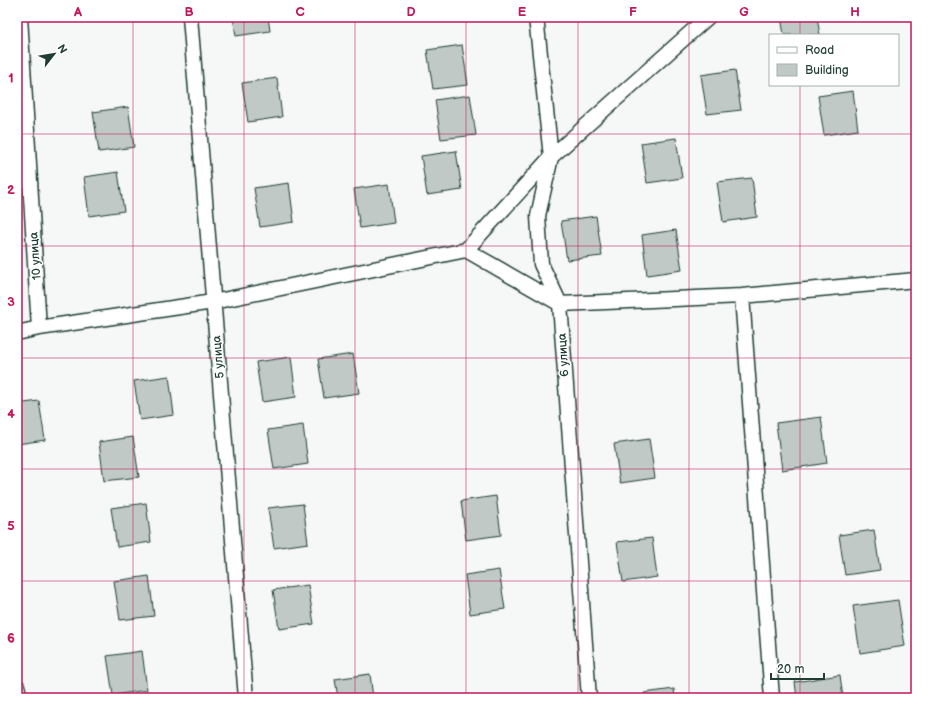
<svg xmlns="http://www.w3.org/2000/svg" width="933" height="715" viewBox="0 0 933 715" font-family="'Balsamiq Sans',sans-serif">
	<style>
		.building { fill: #c0c9c6; stroke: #1f3d34 }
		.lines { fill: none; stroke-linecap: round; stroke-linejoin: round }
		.minor-casing { stroke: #1f3d34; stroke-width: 17 }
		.minor { stroke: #fff; stroke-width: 14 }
		.grid { fill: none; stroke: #c2185b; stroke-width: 1; stroke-opacity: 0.55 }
		.labels { text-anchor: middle; stroke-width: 3; stroke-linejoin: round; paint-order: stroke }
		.street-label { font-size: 12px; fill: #1f3d34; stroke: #fff }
		.neatline { fill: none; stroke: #c2185b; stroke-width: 1.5 }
		.grid-label { font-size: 13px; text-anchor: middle; font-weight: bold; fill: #c2185b }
	</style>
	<rect width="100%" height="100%" fill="#f6f7f7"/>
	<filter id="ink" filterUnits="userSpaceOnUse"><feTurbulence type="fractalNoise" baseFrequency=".025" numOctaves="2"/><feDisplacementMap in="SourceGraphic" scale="8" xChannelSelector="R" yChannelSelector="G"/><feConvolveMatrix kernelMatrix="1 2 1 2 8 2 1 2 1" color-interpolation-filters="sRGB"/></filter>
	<g filter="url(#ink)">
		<path class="building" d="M233,17H268L270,31L236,36Z
			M781,17H817L820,35H784Z
			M462,45L468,85L433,89L427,50Z
			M735,70L741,110L707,114L701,75Z
			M277,78L282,117L248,122L242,83Z
			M853,91L858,130L824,135L818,96Z
			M470,95L476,135L441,139L435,100Z
			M128,107L134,147L99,152L93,112Z
			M676,138L682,178L647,183L641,143Z
			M456,151L462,190L427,195L421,156Z
			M118,172L124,211L89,216L84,177Z
			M752,178L757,217L723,222L717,182Z
			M289,183L294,222L260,227L254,188Z
			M389,184L394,223L360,228L354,189Z
			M596,216L602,256L567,260L561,221Z
			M676,230L682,270L647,275L642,235Z
			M353,354L359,393L324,398L318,359Z
			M291,357L296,397L262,402L256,362Z
			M169,376L174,415L140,420L134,381Z
			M39,401L45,440L17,444V404Z
			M821,417L827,463L782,470L776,423Z
			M303,425L308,464L274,469L268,430Z
			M133,437L139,477L104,481L99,442Z
			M649,439L655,478L620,483L614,444Z
			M496,496L501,535L466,540L461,501Z
			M146,503L151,542L117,547L111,508Z
			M303,504L308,543L274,548L268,508Z
			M874,530L880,570L845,575L839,535Z
			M652,538L657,577L623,582L617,542Z
			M499,570L505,609L470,614L465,575Z
			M149,576L154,616L120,620L114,581Z
			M308,585L314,624L279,629L273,590Z
			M898,600L905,646L860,653L853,606Z
			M142,651L147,690L113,695L107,656Z
			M370,674L373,698H338L335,679Z
			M840,675L843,698H797L795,682Z
			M674,689L675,698H645L644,693Z"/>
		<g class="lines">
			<g class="minor-casing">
				<path id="minor" d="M20,17L39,328
					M190,17L246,698
					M536,17L551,157L538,216L541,264L560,304L589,698
					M466,250L560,304L742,296L916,280
					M742,296L772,698
					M17,333L39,328L213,302L466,250L551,157L708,17
					M17,686L20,698"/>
			</g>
			<use href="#minor" class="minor"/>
		</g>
	</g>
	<path class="grid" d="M133,17V698M244,17V698M355,17V698M466,17V698M578,17V698M689,17V698M800,17V35M800,85V698M17,134H916M17,246H916M17,358H916M17,469H916M17,581H916"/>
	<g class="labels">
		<g class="street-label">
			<text transform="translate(35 256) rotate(-94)" y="4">10 улица</text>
			<text transform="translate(563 355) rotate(-94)" y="4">6 улица</text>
			<text transform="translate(218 357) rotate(-95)" y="4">5 улица</text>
		</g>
	</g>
	<rect width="933" height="715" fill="none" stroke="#fff" stroke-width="44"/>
	<rect x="769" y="34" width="130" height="52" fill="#ffffff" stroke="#a5b1ae"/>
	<rect x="777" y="47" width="20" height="6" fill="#ffffff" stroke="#a5b1ae"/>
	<text x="805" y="54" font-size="12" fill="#1f3d34">Road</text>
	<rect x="777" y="64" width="20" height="12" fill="#c0c9c6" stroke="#a5b1ae"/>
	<text x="805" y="74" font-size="12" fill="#1f3d34">Building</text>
	<g transform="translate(54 54) rotate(59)" stroke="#ffffff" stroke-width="3" paint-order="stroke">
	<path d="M0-3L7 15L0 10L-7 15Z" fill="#1f3d34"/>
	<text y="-6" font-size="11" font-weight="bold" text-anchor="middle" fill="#1f3d34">N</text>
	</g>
	<path d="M771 673v6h53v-6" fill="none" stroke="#1f3d34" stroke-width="2"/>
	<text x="777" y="673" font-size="12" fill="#1f3d34" stroke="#ffffff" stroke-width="3" paint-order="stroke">20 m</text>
	<rect x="22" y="22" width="889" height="671" class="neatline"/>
	<g class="grid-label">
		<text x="78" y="16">A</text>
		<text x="189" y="16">B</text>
		<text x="300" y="16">C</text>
		<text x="411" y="16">D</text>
		<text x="522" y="16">E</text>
		<text x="633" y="16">F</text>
		<text x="744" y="16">G</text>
		<text x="855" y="16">H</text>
		<text x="11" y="82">1</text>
		<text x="11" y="194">2</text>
		<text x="11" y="306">3</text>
		<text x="11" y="418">4</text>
		<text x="11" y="530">5</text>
		<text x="11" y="642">6</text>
	</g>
</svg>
